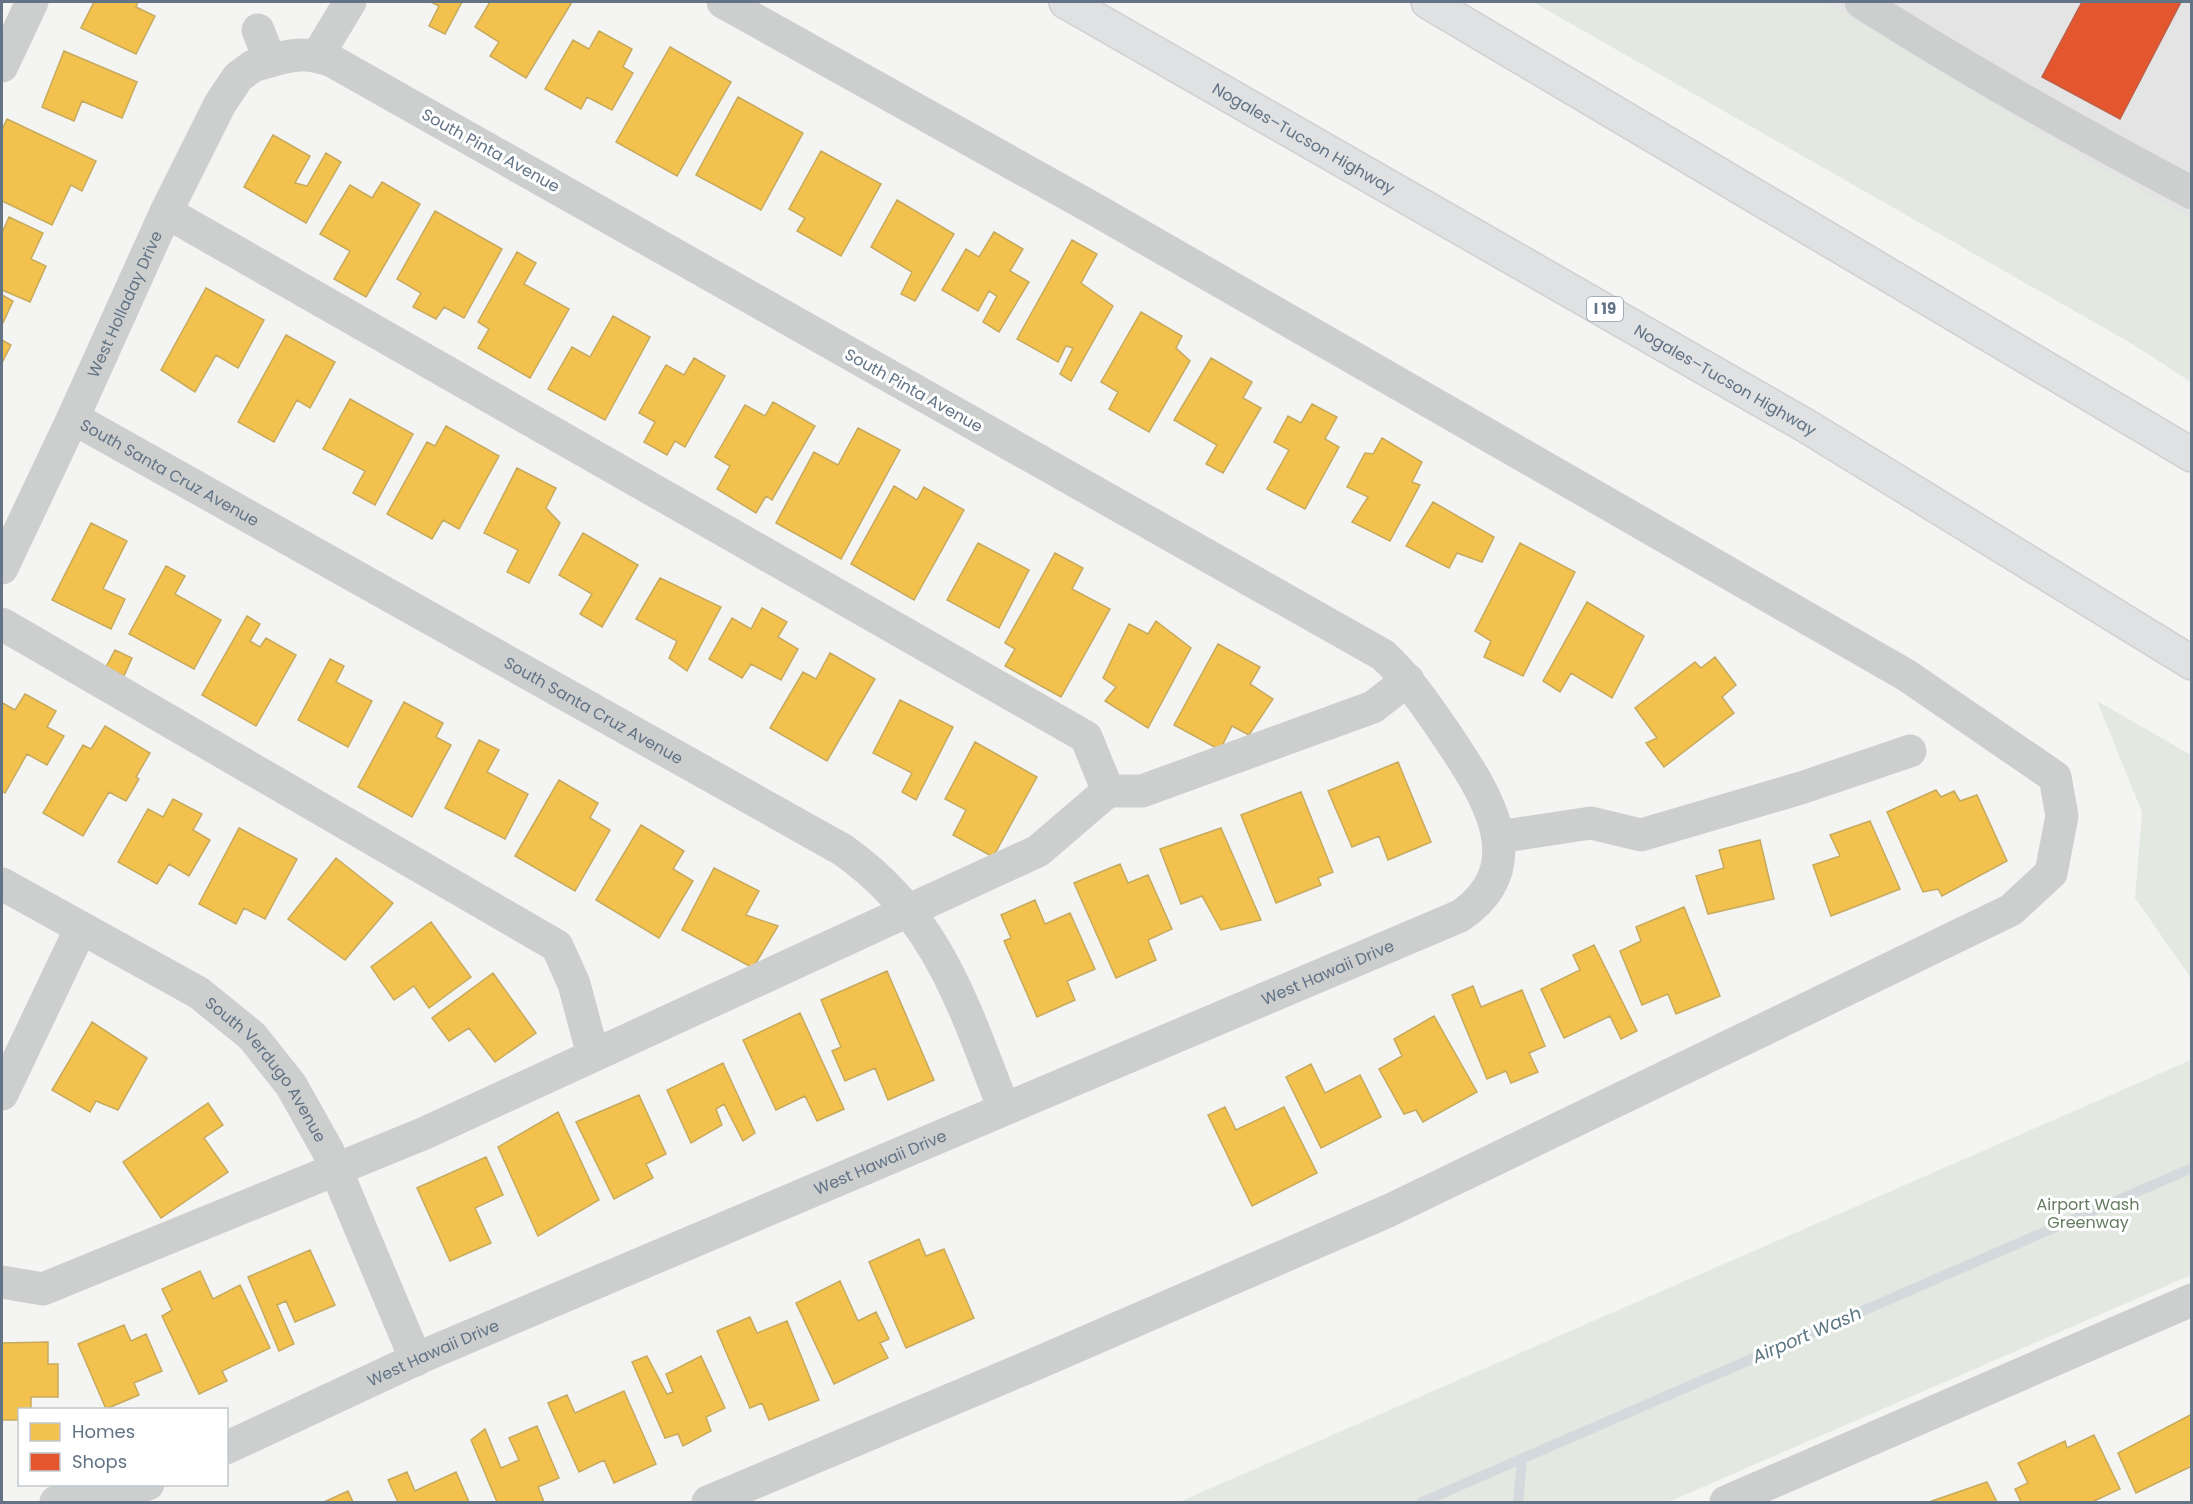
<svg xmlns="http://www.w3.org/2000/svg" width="2193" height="1504" viewBox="0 0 2193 1504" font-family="Poppins,sans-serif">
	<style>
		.built { fill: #e3e4e3 }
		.green { fill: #e3e8e0 }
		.homes { fill: #f2c14e; stroke: #c6aa5e; stroke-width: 1.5 }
		.shops { fill: #e4572e; stroke: #bd5f48; stroke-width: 1.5 }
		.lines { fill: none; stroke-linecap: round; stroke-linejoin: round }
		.stream { stroke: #d3d9dd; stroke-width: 10 }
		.highway-casing { stroke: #cfd1d1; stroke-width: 36 }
		.minor { stroke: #cdcfcf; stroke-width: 33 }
		.highway { stroke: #e0e1e2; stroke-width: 33 }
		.labels { text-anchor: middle; stroke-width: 6; stroke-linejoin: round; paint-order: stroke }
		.shield { fill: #fff; stroke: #909daa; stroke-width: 1.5 }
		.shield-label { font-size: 15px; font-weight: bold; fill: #617385 }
		.street-label { font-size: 16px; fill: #617385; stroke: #fff }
		.park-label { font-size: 16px; fill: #657c61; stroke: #fff }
		.water-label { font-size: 18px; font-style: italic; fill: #5c7783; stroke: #fff }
	</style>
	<rect width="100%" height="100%" fill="#f4f4f2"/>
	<path class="built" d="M1725,2H2191V277Z"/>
	<path class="green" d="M1533,2H1825L2069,150L2191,218V382L2134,345Z
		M2097,701L2191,755V978L2135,898L2142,812Z
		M2191,1060V1275L1668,1502H1179Z"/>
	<path class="homes" d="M94,2H138L136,7L155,16L136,54L81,28Z
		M431,2H462L445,34L429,26L439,6Z
		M490,2H572L526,78L490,56L499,42L475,27Z
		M599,31L632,49L623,67L633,73L612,110L587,97L581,109L545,89L573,40L589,49Z
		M670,47L731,82L677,176L616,142Z
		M64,51L137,82L122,118L82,101L74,121L42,107Z
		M738,97L803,133L761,210L696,175Z
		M7,119L96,161L82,191L71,185L52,225L2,201V130Z
		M273,135L310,156L295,183L307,186L326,153L341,162L306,223L244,187Z
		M821,151L881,184L841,256L797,231L805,218L789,209Z
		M382,182L420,204L366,297L334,279L350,251L320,234L350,185L372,198Z
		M897,200L954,234L915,301L901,294L912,272L871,247Z
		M435,211L502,249L464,318L444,307L436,319L413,307L421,293L397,279Z
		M9,217L43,233L31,259L46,266L30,302L2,290V233Z
		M994,232L1023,249L1010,271L1029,282L999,332L983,322L997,296L989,291L978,311L942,290L966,249L979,257Z
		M1072,240L1097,254L1081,283L1113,306L1071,381L1060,374L1073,348L1066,346L1058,362L1017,339Z
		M517,252L536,263L524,284L569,309L530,378L478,348L489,329L478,322Z
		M206,288L264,320L238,368L216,355L195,392L161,370Z
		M2,295L13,301L2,325Z
		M1141,312L1182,336L1176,348L1190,361L1149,432L1109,409L1118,392L1101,382Z
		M613,316L650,337L605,420L548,389L572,347L590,357Z
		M286,335L335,362L310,408L297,400L274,442L238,422Z
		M2,340L11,345L2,363Z
		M694,358L725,376L685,447L675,441L667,455L644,442L655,422L639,413L666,365L684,375Z
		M1211,358L1252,382L1243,398L1261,408L1223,473L1206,464L1217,445L1174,420Z
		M350,399L413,434L375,505L353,493L365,471L323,449Z
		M773,402L815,426L772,500L766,496L756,513L717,489L730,466L715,457L745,405L765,416Z
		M1312,404L1337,417L1325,439L1339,447L1305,509L1267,489L1289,450L1274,442L1288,416L1301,423Z
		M446,426L499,456L459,529L443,520L432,539L387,514L427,442L435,446Z
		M858,428L900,450L841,559L776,523L814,452L838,465Z
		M1382,438L1422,462L1412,482L1420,485L1390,541L1352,522L1368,497L1347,487L1365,453L1373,454Z
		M517,468L556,488L546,508L560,523L529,583L507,572L518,550L484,533Z
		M894,486L917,500L924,487L964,510L914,600L851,564Z
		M1433,502L1494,537L1482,562L1457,553L1449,568L1406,546Z
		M91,523L127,541L103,589L125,599L111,629L52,600Z
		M583,533L638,565L602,627L580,614L592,594L559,575Z
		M978,543L1029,570L999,628L947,600Z
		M1520,543L1575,572L1523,676L1484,657L1491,641L1475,631Z
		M1055,553L1083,568L1072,589L1110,609L1061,697L1005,666L1015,649L1005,643Z
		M166,566L185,576L175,594L221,620L194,669L129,634Z
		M660,578L721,607L687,671L669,658L677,641L636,619Z
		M1587,602L1644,636L1612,698L1571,673L1560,692L1543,681Z
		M762,608L787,622L778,637L798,649L781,680L751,664L742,678L709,659L732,618L751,629Z
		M247,616L260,624L250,641L260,647L266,638L296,655L256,726L202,695Z
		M1156,621L1191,648L1148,728L1105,701L1116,687L1103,678L1129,624L1148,634Z
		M1218,644L1260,667L1250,684L1273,699L1249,735L1232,726L1220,750L1174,725Z
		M115,650L132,658L124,676L106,667Z
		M830,653L875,679L827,761L770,728L803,672L816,679Z
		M1715,657L1736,685L1722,697L1734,713L1664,767L1646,743L1657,738L1635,708L1695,662L1701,668Z
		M330,659L344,666L336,682L372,701L348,747L298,720Z
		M25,694L56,711L47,727L64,736L47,765L27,754L5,793L2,791V706L3,703L15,710Z
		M900,700L953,727L916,800L902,792L912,773L873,753Z
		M404,702L443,723L436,737L451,745L412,817L358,787Z
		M105,726L150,753L136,777L139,779L126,801L109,792L83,836L43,813L83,745L91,749Z
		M479,740L499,750L487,772L528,794L505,839L445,808Z
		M975,742L1037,777L993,857L953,835L966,810L945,799Z
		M1398,762L1431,842L1388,860L1379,836L1352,847L1328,791Z
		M559,780L598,803L590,818L610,830L575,891L515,856Z
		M1936,790L1941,797L1954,791L1960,801L1977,795L2007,861L1942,896L1938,889L1923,892L1887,812Z
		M1301,792L1333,872L1318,878L1321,885L1276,903L1241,815Z
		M173,799L202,814L193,830L210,840L189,876L169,864L157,884L118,862L148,809L163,817Z
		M1870,821L1900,889L1831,916L1813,865L1840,856L1830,835Z
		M641,825L684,851L673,869L693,881L659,938L596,900Z
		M239,828L297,859L265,919L244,908L236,924L199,904Z
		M1221,828L1261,920L1221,930L1202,896L1181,904L1160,849Z
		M1760,840L1774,899L1708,914L1696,876L1724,868L1719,850Z
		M336,858L393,903L345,960L288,919Z
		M1120,864L1128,883L1148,875L1172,929L1148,940L1156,960L1116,978L1074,883Z
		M714,868L759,891L746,915L778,926L753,968L682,930Z
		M1035,900L1045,924L1070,913L1095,969L1067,981L1075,1000L1037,1017L1004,941L1011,938L1001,915Z
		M1684,907L1720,996L1676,1014L1668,994L1642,1005L1620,951L1641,941L1636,927Z
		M431,922L471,977L429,1008L414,986L394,1000L371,967Z
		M1594,945L1637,1031L1621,1039L1610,1016L1564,1038L1541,989L1580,970L1573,955Z
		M887,971L934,1080L888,1100L875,1068L845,1081L832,1051L841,1047L821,1000Z
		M493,973L536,1033L495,1062L469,1028L449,1041L432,1018Z
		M1473,986L1481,1007L1522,990L1545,1046L1529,1053L1538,1072L1511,1083L1506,1071L1487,1079L1452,995Z
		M800,1013L844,1109L817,1121L805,1096L776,1110L743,1040Z
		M1434,1016L1477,1092L1423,1122L1416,1110L1404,1114L1379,1069L1402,1056L1394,1039Z
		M92,1022L147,1058L118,1110L96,1101L90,1112L52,1090Z
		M723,1063L755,1133L743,1141L724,1104L716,1109L722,1125L691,1143L667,1090Z
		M1311,1064L1325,1093L1360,1075L1381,1117L1321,1148L1286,1077Z
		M639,1095L666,1154L646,1164L653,1178L614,1199L576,1122Z
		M208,1103L223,1125L204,1138L228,1172L161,1218L123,1162Z
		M1225,1107L1236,1130L1284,1107L1317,1173L1252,1206L1208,1115Z
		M558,1112L599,1200L538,1236L498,1147Z
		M486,1157L503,1195L475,1208L491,1243L450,1261L417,1188Z
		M919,1239L926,1256L944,1249L974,1318L906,1348L869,1262Z
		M310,1250L335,1305L295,1322L286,1301L277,1305L294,1344L279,1351L248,1277Z
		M200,1271L213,1299L240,1285L270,1348L222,1371L227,1381L199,1394L162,1316L172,1310L162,1289Z
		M840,1281L858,1321L876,1312L889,1339L880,1343L888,1358L834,1384L796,1303Z
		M750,1317L757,1333L787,1321L819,1400L769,1420L762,1403L750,1408L717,1331Z
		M124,1325L131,1341L146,1334L162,1371L134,1383L139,1395L106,1409L78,1344Z
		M48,1342V1364H58V1397H31V1410H20V1420H2V1343Z
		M647,1356L667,1394L673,1392L666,1374L701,1356L725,1408L706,1417L711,1431L683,1446L678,1434L665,1438L632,1362Z
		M624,1391L656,1464L614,1483L604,1460L579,1472L548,1403L567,1395L575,1413Z
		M2192,1414V1466L2136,1493L2118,1453Z
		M537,1426L559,1478L538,1487L544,1502H497L471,1440L485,1429L501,1468L519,1460L509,1438Z
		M2094,1435L2120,1489L2092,1502H2021L2015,1489L2028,1483L2018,1463L2065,1441L2067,1448Z
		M407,1472L415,1491L456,1472L469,1502H398L388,1480Z
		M1987,1482L1997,1502H1929Z
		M348,1491L353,1502H324Z"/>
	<path class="shops" d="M2082,2H2181L2120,119L2042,77Z"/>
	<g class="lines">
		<path class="stream" d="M1422,1502L2192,1168
			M1518,1502L1522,1460"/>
		<g class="highway-casing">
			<g id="highway">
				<path id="s5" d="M1066,2L1808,427L2192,663"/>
				<path d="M1428,2L2192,455"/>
			</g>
		</g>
		<g class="minor">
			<path d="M1861,2C1969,71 2079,133 2192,193"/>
			<path d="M318,55L350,2"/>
			<path d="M2,66L32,2"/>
			<path d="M166,212L1086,737L1108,791H1142L1373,707L1408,680"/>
			<path id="s1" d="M73,418L843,850C939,918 963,1005 1004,1109"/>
			<path id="s2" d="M2,568L73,418L166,212L220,104L238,77L253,66L270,61"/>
			<path d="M2,624L557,946L574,984L593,1055"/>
			<path d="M1498,837L1591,823L1641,835L1801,788L1910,751"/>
			<path id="s3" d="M2,884L199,993L252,1036L291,1085L328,1151L416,1360"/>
			<path d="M2,1094L81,928"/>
			<path d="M2,1282L43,1289L425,1133L1038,851L1108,791"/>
			<path id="s4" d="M226,1448L423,1356L1460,916C1534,865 1486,794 1448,737C1428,708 1409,679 1383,655L332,61C309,52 293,54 270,61L258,30"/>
			<path d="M56,1502L148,1484"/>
			<path d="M708,1502L1026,1368L1388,1211L2011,910L2051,873L2062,816L2055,777L1906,675L1096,210L723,2"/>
			<path d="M1726,1502L2192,1300"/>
		</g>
		<use href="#highway" class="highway"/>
	</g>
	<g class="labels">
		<rect class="shield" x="1587" y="297" width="36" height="24" rx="4.5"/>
		<g class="shield-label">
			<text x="1605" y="314">I 19</text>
		</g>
		<g class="street-label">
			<text dy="6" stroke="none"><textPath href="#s5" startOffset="274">Nogales–Tucson Highway</textPath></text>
			<text transform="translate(491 150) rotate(29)" y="6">South Pinta Avenue</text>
			<text dy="6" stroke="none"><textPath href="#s2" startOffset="291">West Holladay Drive</textPath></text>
			<text dy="6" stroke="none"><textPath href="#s5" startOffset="760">Nogales–Tucson Highway</textPath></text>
			<text transform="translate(914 390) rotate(29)" y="6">South Pinta Avenue</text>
			<text dy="6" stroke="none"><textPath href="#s1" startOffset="111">South Santa Cruz Avenue</textPath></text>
			<text dy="6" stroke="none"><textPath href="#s1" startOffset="597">South Santa Cruz Avenue</textPath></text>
			<text dy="6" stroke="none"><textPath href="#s4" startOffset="1200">West Hawaii Drive</textPath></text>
			<text dy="6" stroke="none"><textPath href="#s3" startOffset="328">South Verdugo Avenue</textPath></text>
			<text dy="6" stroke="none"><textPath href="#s4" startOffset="714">West Hawaii Drive</textPath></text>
			<text dy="6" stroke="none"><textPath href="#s4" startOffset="228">West Hawaii Drive</textPath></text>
		</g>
		<g class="park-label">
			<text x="2088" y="1210">Airport Wash<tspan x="2088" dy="18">Greenway</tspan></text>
		</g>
		<g class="water-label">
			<text transform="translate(1807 1335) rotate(-23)" y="6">Airport Wash</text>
		</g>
	</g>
	<rect width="2193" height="1504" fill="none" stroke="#617385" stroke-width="6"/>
	<rect x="18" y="1408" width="210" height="78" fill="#ffffff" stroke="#c0c7ce" stroke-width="1.5"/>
	<rect x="30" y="1423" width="30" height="18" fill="#f2c14e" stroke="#c0c7ce" stroke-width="1.5"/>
	<text x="72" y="1438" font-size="18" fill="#617385">Homes</text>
	<rect x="30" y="1453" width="30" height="18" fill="#e4572e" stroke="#c0c7ce" stroke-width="1.5"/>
	<text x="72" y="1468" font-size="18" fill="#617385">Shops</text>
</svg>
